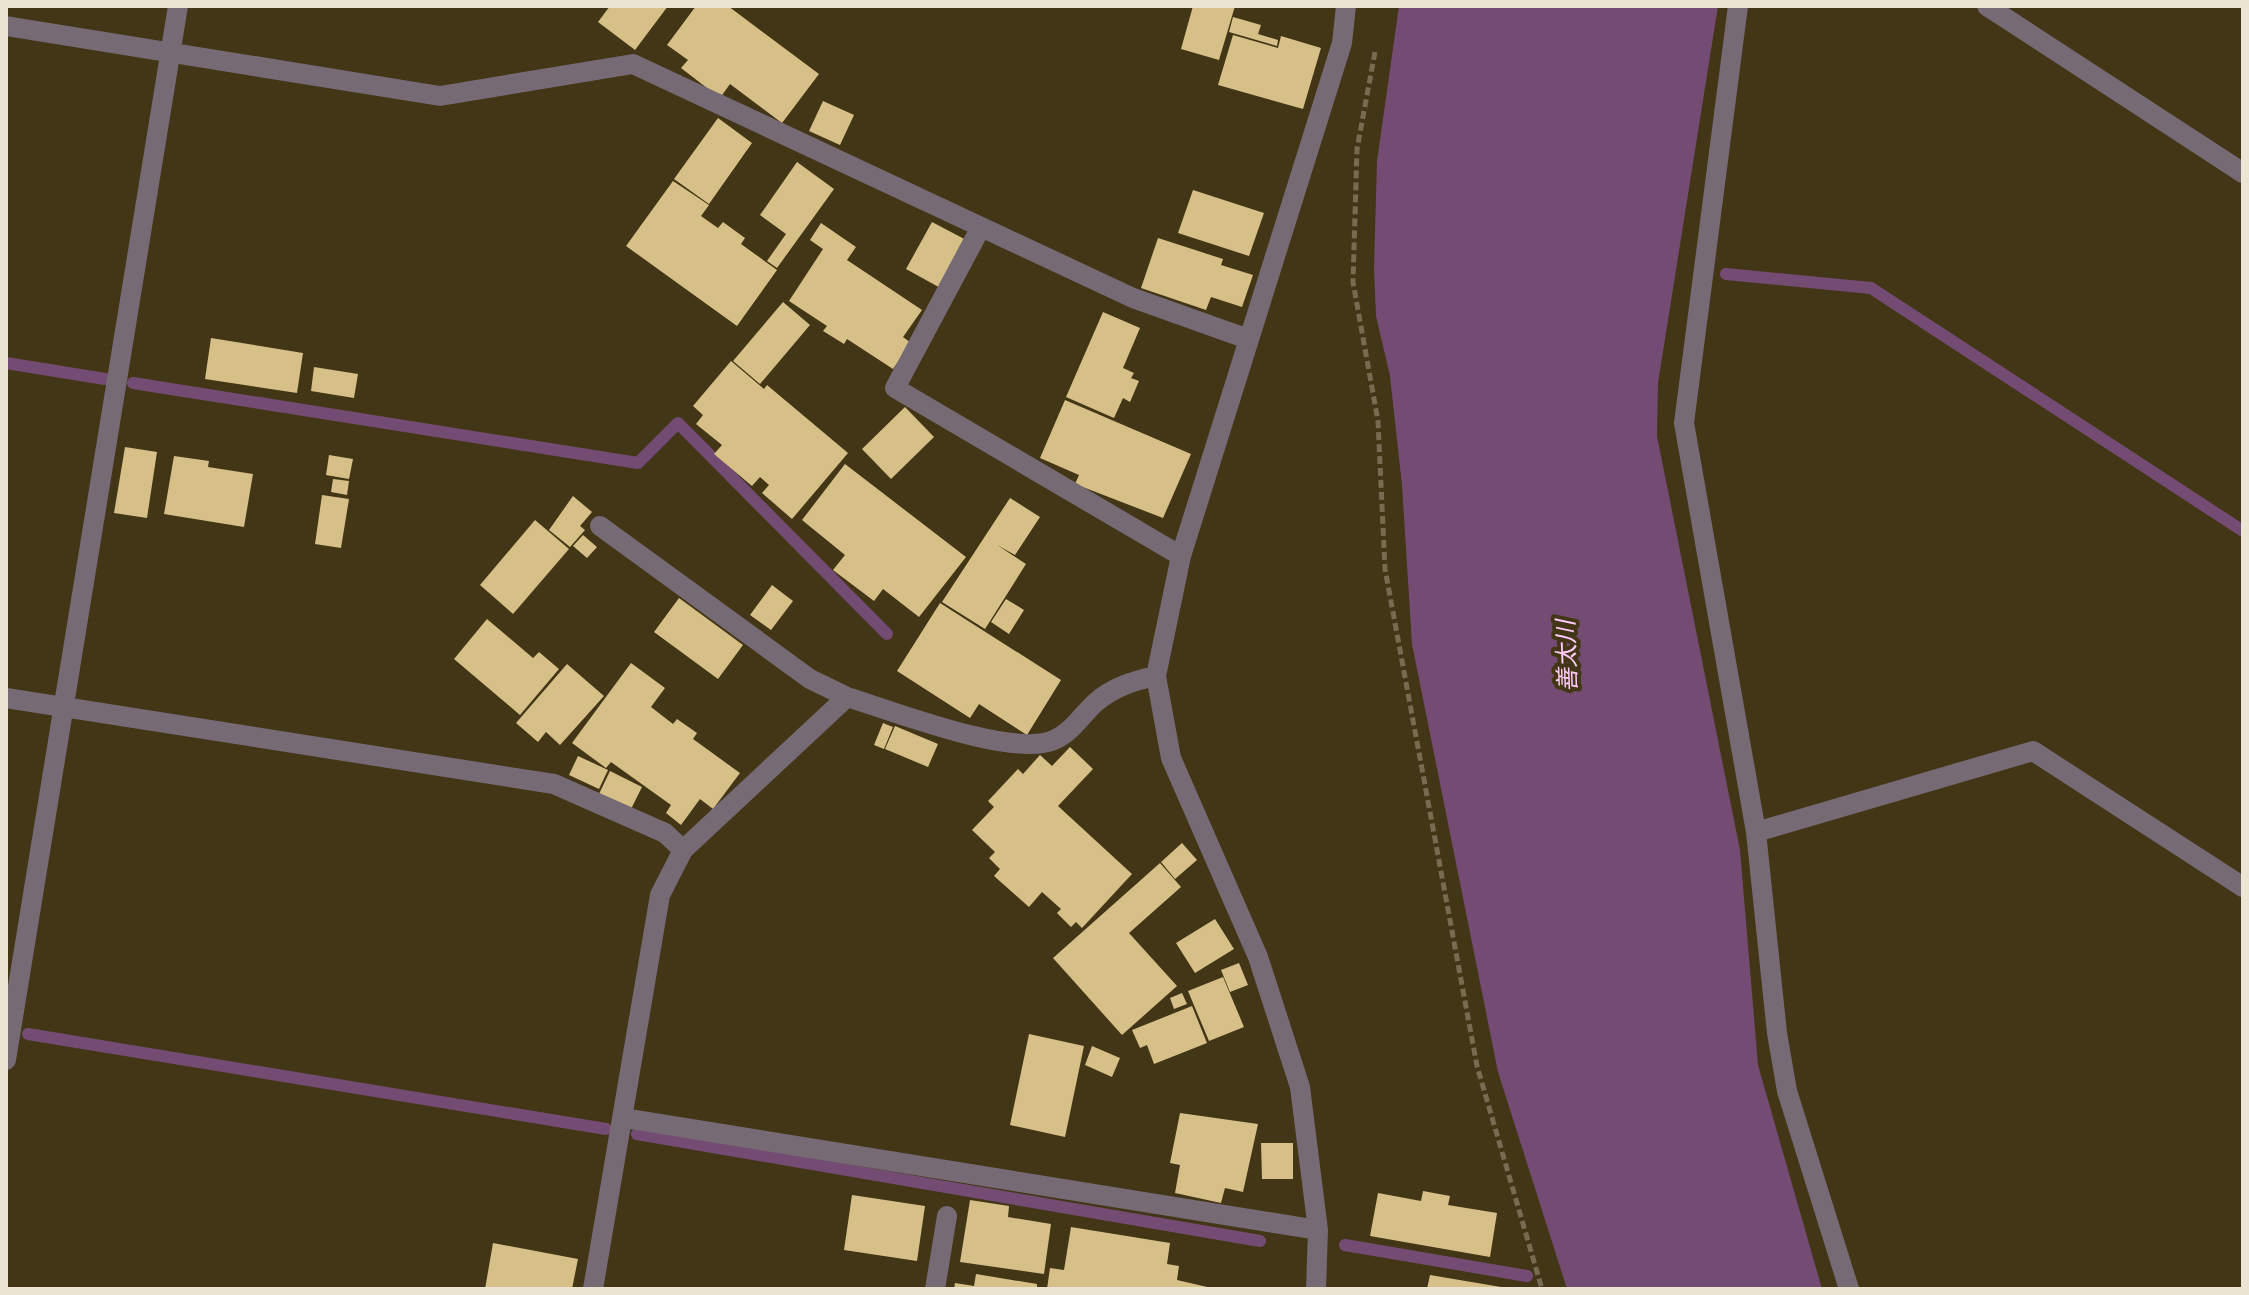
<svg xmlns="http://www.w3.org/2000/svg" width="2249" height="1295" viewBox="0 0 2249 1295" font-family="Arial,'Noto Sans JP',sans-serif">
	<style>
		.water { fill: #744c73 }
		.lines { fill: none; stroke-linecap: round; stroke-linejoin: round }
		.stream { stroke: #744c73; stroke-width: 12 }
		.building { fill: #d7c087 }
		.path { stroke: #776c51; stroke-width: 5; stroke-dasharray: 8 4; stroke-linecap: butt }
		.minor { stroke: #766a75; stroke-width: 20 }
		.labels { text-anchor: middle; stroke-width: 8; stroke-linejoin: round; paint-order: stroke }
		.water-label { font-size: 24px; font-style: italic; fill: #fecafb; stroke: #423617 }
	</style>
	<rect width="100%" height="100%" fill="#423617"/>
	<path class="water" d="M1399,6H1718L1658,383L1657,436L1740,850L1758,1065L1822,1289H1567L1498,1072L1412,644L1402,485L1390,376L1376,316L1374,268L1377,161Z"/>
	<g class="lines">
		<path class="stream" d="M1726,274L1871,288L2243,531
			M6,363L105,379
			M133,383L638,463L678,423L887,634
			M28,1034L606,1129
			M637,1134L1260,1241
			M1345,1245L1527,1276"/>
	</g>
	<path class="building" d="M610,6H668L635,50L598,22Z
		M696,6H728L819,74L782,123L730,84L720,98L681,68L688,60L667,45Z
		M1193,6H1235L1219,60L1181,49Z
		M1233,17L1261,25L1258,34L1278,40L1277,46L1229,32Z
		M1233,35L1278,48L1281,36L1321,48L1303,109L1218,85Z
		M823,101L854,115L840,145L809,131Z
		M718,118L752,143L709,204L674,179Z
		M797,162L834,189L777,268L767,261L786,234L760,215Z
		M673,181L709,205L701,216L718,228L723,222L745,238L741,244L777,270L737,326L626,246Z
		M1193,190L1264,213L1249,256L1178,233Z
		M932,222L970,242L944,290L906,269Z
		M821,223L856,247L847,260L922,310L903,337L911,343L893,369L847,339L844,344L823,331L827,326L789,301L823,249L810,240Z
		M1158,238L1223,259L1221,265L1253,275L1242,307L1211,297L1206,310L1141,288Z
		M783,302L810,325L760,384L733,361Z
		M1103,312L1140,328L1123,368L1134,373L1131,378L1139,381L1130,402L1123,398L1114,418L1066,397Z
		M211,338L303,353L297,393L205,379Z
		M731,361L764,389L767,385L848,453L792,519L762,493L769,485L760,477L752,486L714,454L722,445L696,424L703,415L693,406Z
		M314,367L358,374L354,398L311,391Z
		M1065,400L1191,454L1163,518L1075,484L1079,475L1040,458Z
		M905,407L934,437L891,479L862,449Z
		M125,447L157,452L147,518L114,513Z
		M329,455L353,459L349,479L326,475Z
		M174,456L209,461L208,467L253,474L244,527L164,514Z
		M845,464L966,557L919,617L883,589L874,601L833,570L845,555L802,520Z
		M333,479L349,481L347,495L331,492Z
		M322,495L349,499L341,548L315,544Z
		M573,496L592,512L580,526L585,530L570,547L549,530Z
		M1010,498L1040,517L1015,555L997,545L1026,564L985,629L942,602Z
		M535,520L569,549L513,614L480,585Z
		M583,535L597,547L587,558L573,546Z
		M772,585L793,601L771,630L750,615Z
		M679,598L743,645L718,679L654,632Z
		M1006,599L1024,610L1009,634L991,622Z
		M940,603L1061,680L1027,735L979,704L970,718L897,671Z
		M487,619L533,658L539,652L559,669L520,715L454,659Z
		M631,663L665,688L651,707L673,724L677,719L697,733L693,739L740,773L713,809L700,799L681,825L666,813L671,805L611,762L606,768L572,743Z
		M567,664L604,696L560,745L546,732L538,742L516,723Z
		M883,723L893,727L884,749L874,745Z
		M895,726L938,744L928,767L885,749Z
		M1070,747L1093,769L1058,806L1132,874L1082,928L1076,922L1071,927L1057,913L1061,909L1042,892L1029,907L994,876L1000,869L989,858L995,852L972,830L994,807L988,801L1018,769L1023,774L1040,755L1052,766Z
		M578,756L608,770L599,789L569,775Z
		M610,771L642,787L631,809L599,794Z
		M1182,843L1197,860L1175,879L1161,862Z
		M1160,863L1181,887L1129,933L1177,986L1122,1035L1053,958Z
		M1215,919L1234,949L1195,973L1176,943Z
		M1239,963L1248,985L1230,992L1221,970Z
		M1223,977L1244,1027L1209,1041L1188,991Z
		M1182,993L1187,1004L1174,1009L1170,998Z
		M1192,1006L1207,1043L1154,1064L1147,1045L1140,1048L1132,1030Z
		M1029,1034L1084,1046L1065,1137L1010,1125Z
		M1092,1046L1120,1058L1112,1077L1085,1065Z
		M1180,1113L1258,1124L1243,1192L1225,1188L1221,1203L1175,1193L1180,1165L1170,1163Z
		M1261,1143H1293V1179H1262Z
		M1423,1191L1450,1196L1448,1205L1497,1213L1490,1257L1370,1236L1378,1193L1421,1201Z
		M852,1195L925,1206L917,1261L844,1250Z
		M970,1200L1009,1206L1008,1217L1051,1224L1044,1274L960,1262Z
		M1071,1227L1170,1243L1167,1264L1179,1266L1177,1280L1216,1289H1047L1050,1268L1064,1270Z
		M493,1243L578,1259L572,1289H485Z
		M976,1274L1037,1284V1289H954L955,1283L974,1286Z
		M1430,1275L1501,1287V1289H1427Z"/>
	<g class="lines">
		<path class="path" d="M1375,52L1357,149L1353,282L1378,421L1385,569L1477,1066L1542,1289"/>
		<path class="minor" d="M1738,6L1684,423L1756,832
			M1987,6L2243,173
			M6,26L440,96L633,64L1133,298L1248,339
			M981,227L895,388L1181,556
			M600,526L810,679L847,697
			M6,698L554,784L665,833L683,850L660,895L593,1289
			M683,850L847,697C893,711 1013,758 1054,740C1072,732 1081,716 1095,703C1113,687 1133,681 1156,676
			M6,1060L178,6
			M624,1118L1318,1230
			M935,1289L947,1216
			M1316,1289L1318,1230L1300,1087L1258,957L1171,758L1156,676L1181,556L1342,43L1346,6
			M1849,1289L1787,1091L1777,1033L1756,832L2033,751L2243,887"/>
	</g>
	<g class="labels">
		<g class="water-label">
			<text transform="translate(1567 656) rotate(-92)" y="8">善太川</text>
		</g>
	</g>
	<rect width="2249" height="1295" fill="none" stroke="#ede5d4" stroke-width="16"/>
</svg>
